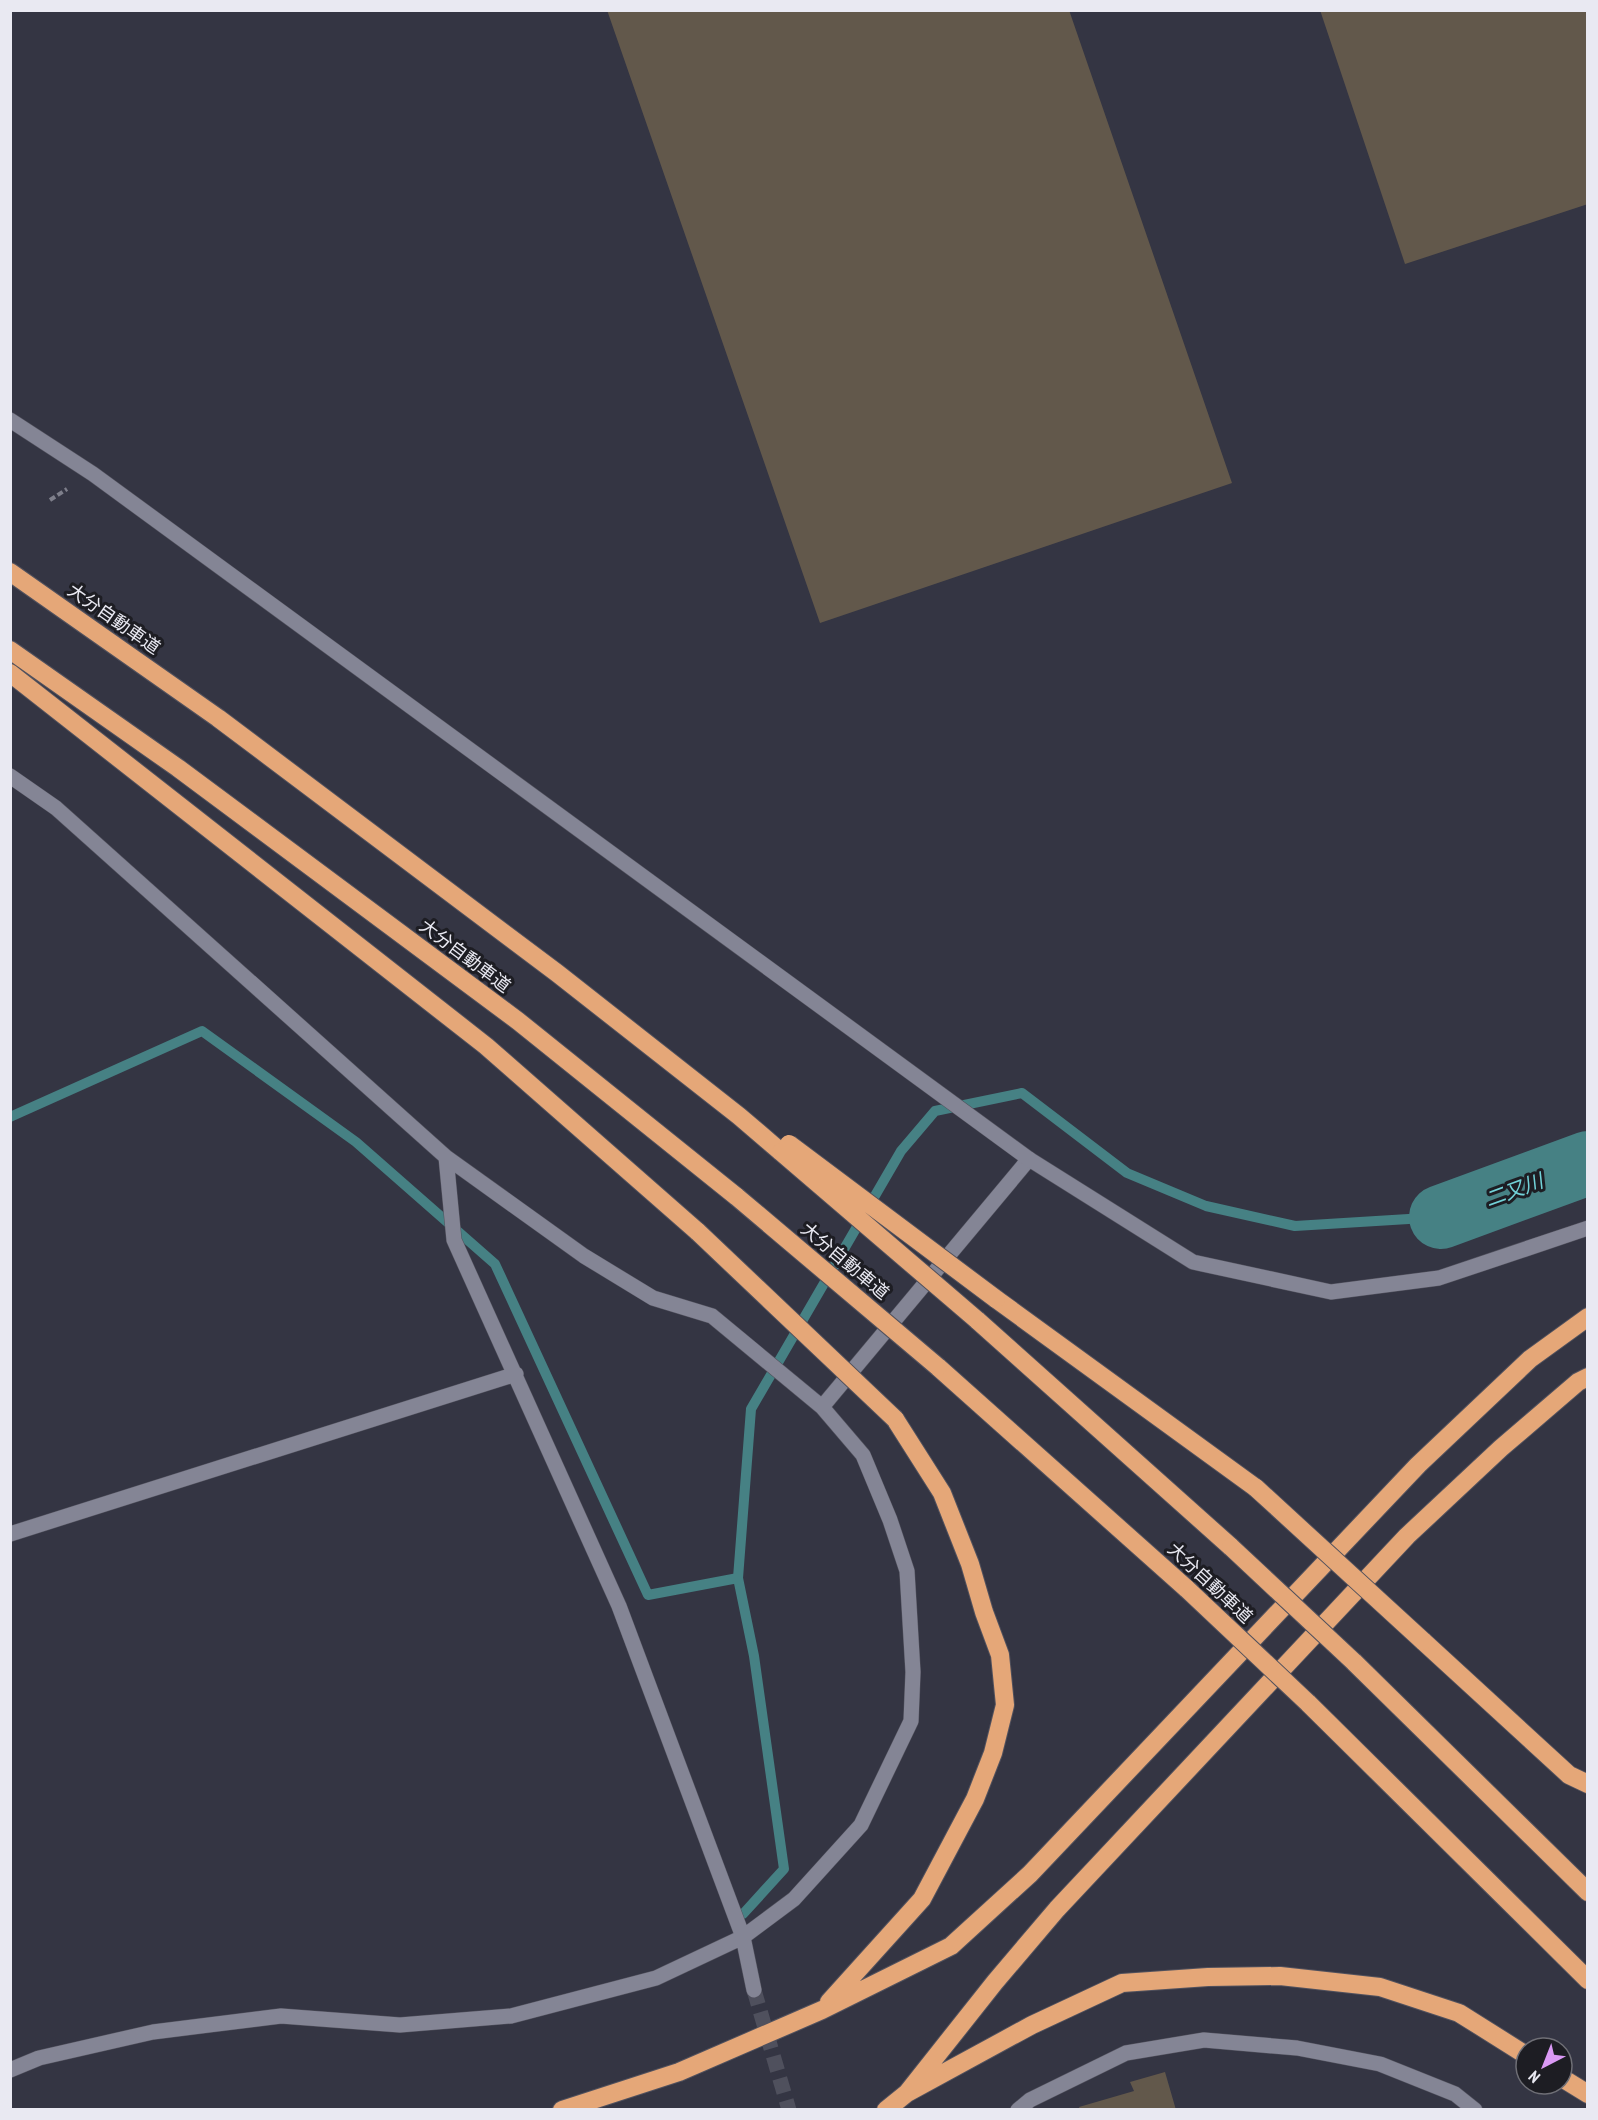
<svg xmlns="http://www.w3.org/2000/svg" width="1598" height="2120" viewBox="0 0 1598 2120" font-family="'PT Sans Narrow','Noto Sans JP',sans-serif">
	<style>
		.lines { fill: none; stroke-linecap: round; stroke-linejoin: round }
		.stream { stroke: #468184; stroke-width: 10 }
		.river { stroke: #468184; stroke-width: 64 }
		.building { fill: #62584b }
		.minor-tunnel { stroke: #4f505d; stroke-width: 15; stroke-dasharray: 15 8; stroke-linecap: butt }
		.minor-casing { stroke: #51515d; stroke-width: 16 }
		.tertiary-casing { stroke: #51515d; stroke-width: 16 }
		.motorway-casing { stroke: #51515d; stroke-width: 20 }
		.path { stroke: #7e7f8b; stroke-width: 4; stroke-dasharray: 6 3; stroke-linecap: butt }
		.minor { stroke: #848595; stroke-width: 15 }
		.tertiary { stroke: #848595; stroke-width: 15 }
		.motorway { stroke: #e5a778; stroke-width: 18 }
		.motorway-bridge-casing { stroke: #51515d; stroke-width: 20; stroke-linecap: butt }
		.motorway-bridge { stroke: #e5a778; stroke-width: 18 }
		.labels { text-anchor: middle; stroke-width: 6; stroke-linejoin: round; paint-order: stroke }
		.street-label { font-size: 18px; fill: #e9e9f2; stroke: #1d1d23 }
		.water-label { font-size: 20px; font-style: italic; fill: #72d2d8; stroke: #1d1d23 }
	</style>
	<rect width="100%" height="100%" fill="#343543"/>
	<g class="lines">
		<path class="stream" d="M10,1117L202,1031L356,1142L495,1264L648,1595L738,1578
			M743,1914L784,1869L754,1656L738,1578L751,1409L901,1151L935,1111L1022,1093L1127,1173L1206,1206L1295,1226L1441,1217"/>
		<path class="river" d="M1441,1217L1588,1163"/>
	</g>
	<path class="building" d="M607,10H1069L1232,483L820,623Z
		M1320,10H1588V204L1405,264Z
		M1165,2072L1176,2110H1080L1079,2107L1134,2091L1130,2082Z"/>
	<g class="lines">
		<path class="minor-tunnel" d="M754,1990L789,2110"/>
		<g class="minor-casing">
			<path id="minor" d="M10,776L56,808L446,1157L584,1256L653,1298L712,1316L822,1407L863,1455L890,1520L907,1571L913,1672L911,1721L861,1825L794,1899L743,1937L656,1978L511,2016L400,2025L281,2016L153,2032L39,2058L10,2070
				M446,1157L454,1240L619,1606L743,1937L754,1990
				M822,1407L1029,1159
				M10,1534L516,1374
				M1018,2110L1030,2100L1126,2053L1204,2040L1297,2048L1380,2064L1455,2094L1475,2110"/>
		</g>
		<g class="tertiary-casing">
			<path id="tertiary" d="M10,420L93,474L1029,1159L1193,1262L1331,1292L1439,1278L1588,1228"/>
		</g>
		<g class="motorway-casing">
			<path id="motorway" d="M10,572L218,718L557,973L739,1116L781,1152
				M10,650L178,768L518,1021L737,1197
				M10,673L486,1046L698,1232
				M996,1299L1256,1488
				M977,1320L1231,1547
				M938,1367L1187,1589
				M1423,1641L1569,1775L1588,1784
				M1354,1662L1588,1892
				M1308,1703L1588,1980
				M829,2002L922,1899L975,1799L993,1753L1005,1705L1000,1655L984,1612L970,1564L942,1493L895,1419
				M1562,2078L1588,2094
				M907,2093L995,1982L1057,1909L1407,1536L1501,1448L1578,1382L1588,1377
				M562,2110L679,2072L822,2010L951,1946L1030,1874L1418,1465L1530,1359L1588,1317
				M886,2110L907,2093L1032,2025L1122,1983L1208,1977L1280,1976L1380,1987L1459,2013L1526,2055"/>
		</g>
		<path class="path" d="M50,500L67,489"/>
		<use href="#minor" class="minor"/>
		<use href="#tertiary" class="tertiary"/>
		<use href="#motorway" class="motorway"/>
		<g class="motorway-bridge-casing">
			<path id="motorway-bridge" d="M789,1144L996,1299
				M781,1152L977,1320
				M737,1197L938,1367
				M698,1232L895,1419
				M1256,1488L1423,1641
				M1231,1547L1354,1662
				M1187,1589L1308,1703"/>
		</g>
		<use href="#motorway-bridge" class="motorway-bridge"/>
	</g>
	<g class="labels">
		<g class="street-label">
			<text transform="translate(114 619) rotate(35)" y="6">大分自動車道</text>
			<text transform="translate(465 956) rotate(37)" y="6">大分自動車道</text>
			<text transform="translate(845 1261) rotate(40)" y="6">大分自動車道</text>
			<text transform="translate(1210 1583) rotate(43)" y="6">大分自動車道</text>
		</g>
		<g class="water-label">
			<text transform="translate(1514 1190) rotate(-20)" y="7">二又川</text>
		</g>
	</g>
	<rect width="1598" height="2120" fill="none" stroke="#e9e9f2" stroke-width="24"/>
	<g transform="translate(1544 2066) rotate(222)"><circle r="28" fill="#1d1d23" stroke="#6f6f76" stroke-width="1.5"/>
	<path d="M0-4.5L10 22L0 15L-10 22Z" fill="#db99f5"/>
	<text y="-9" font-size="16" font-weight="bold" text-anchor="middle" fill="#e9e9f2">N</text>
	</g>
</svg>
